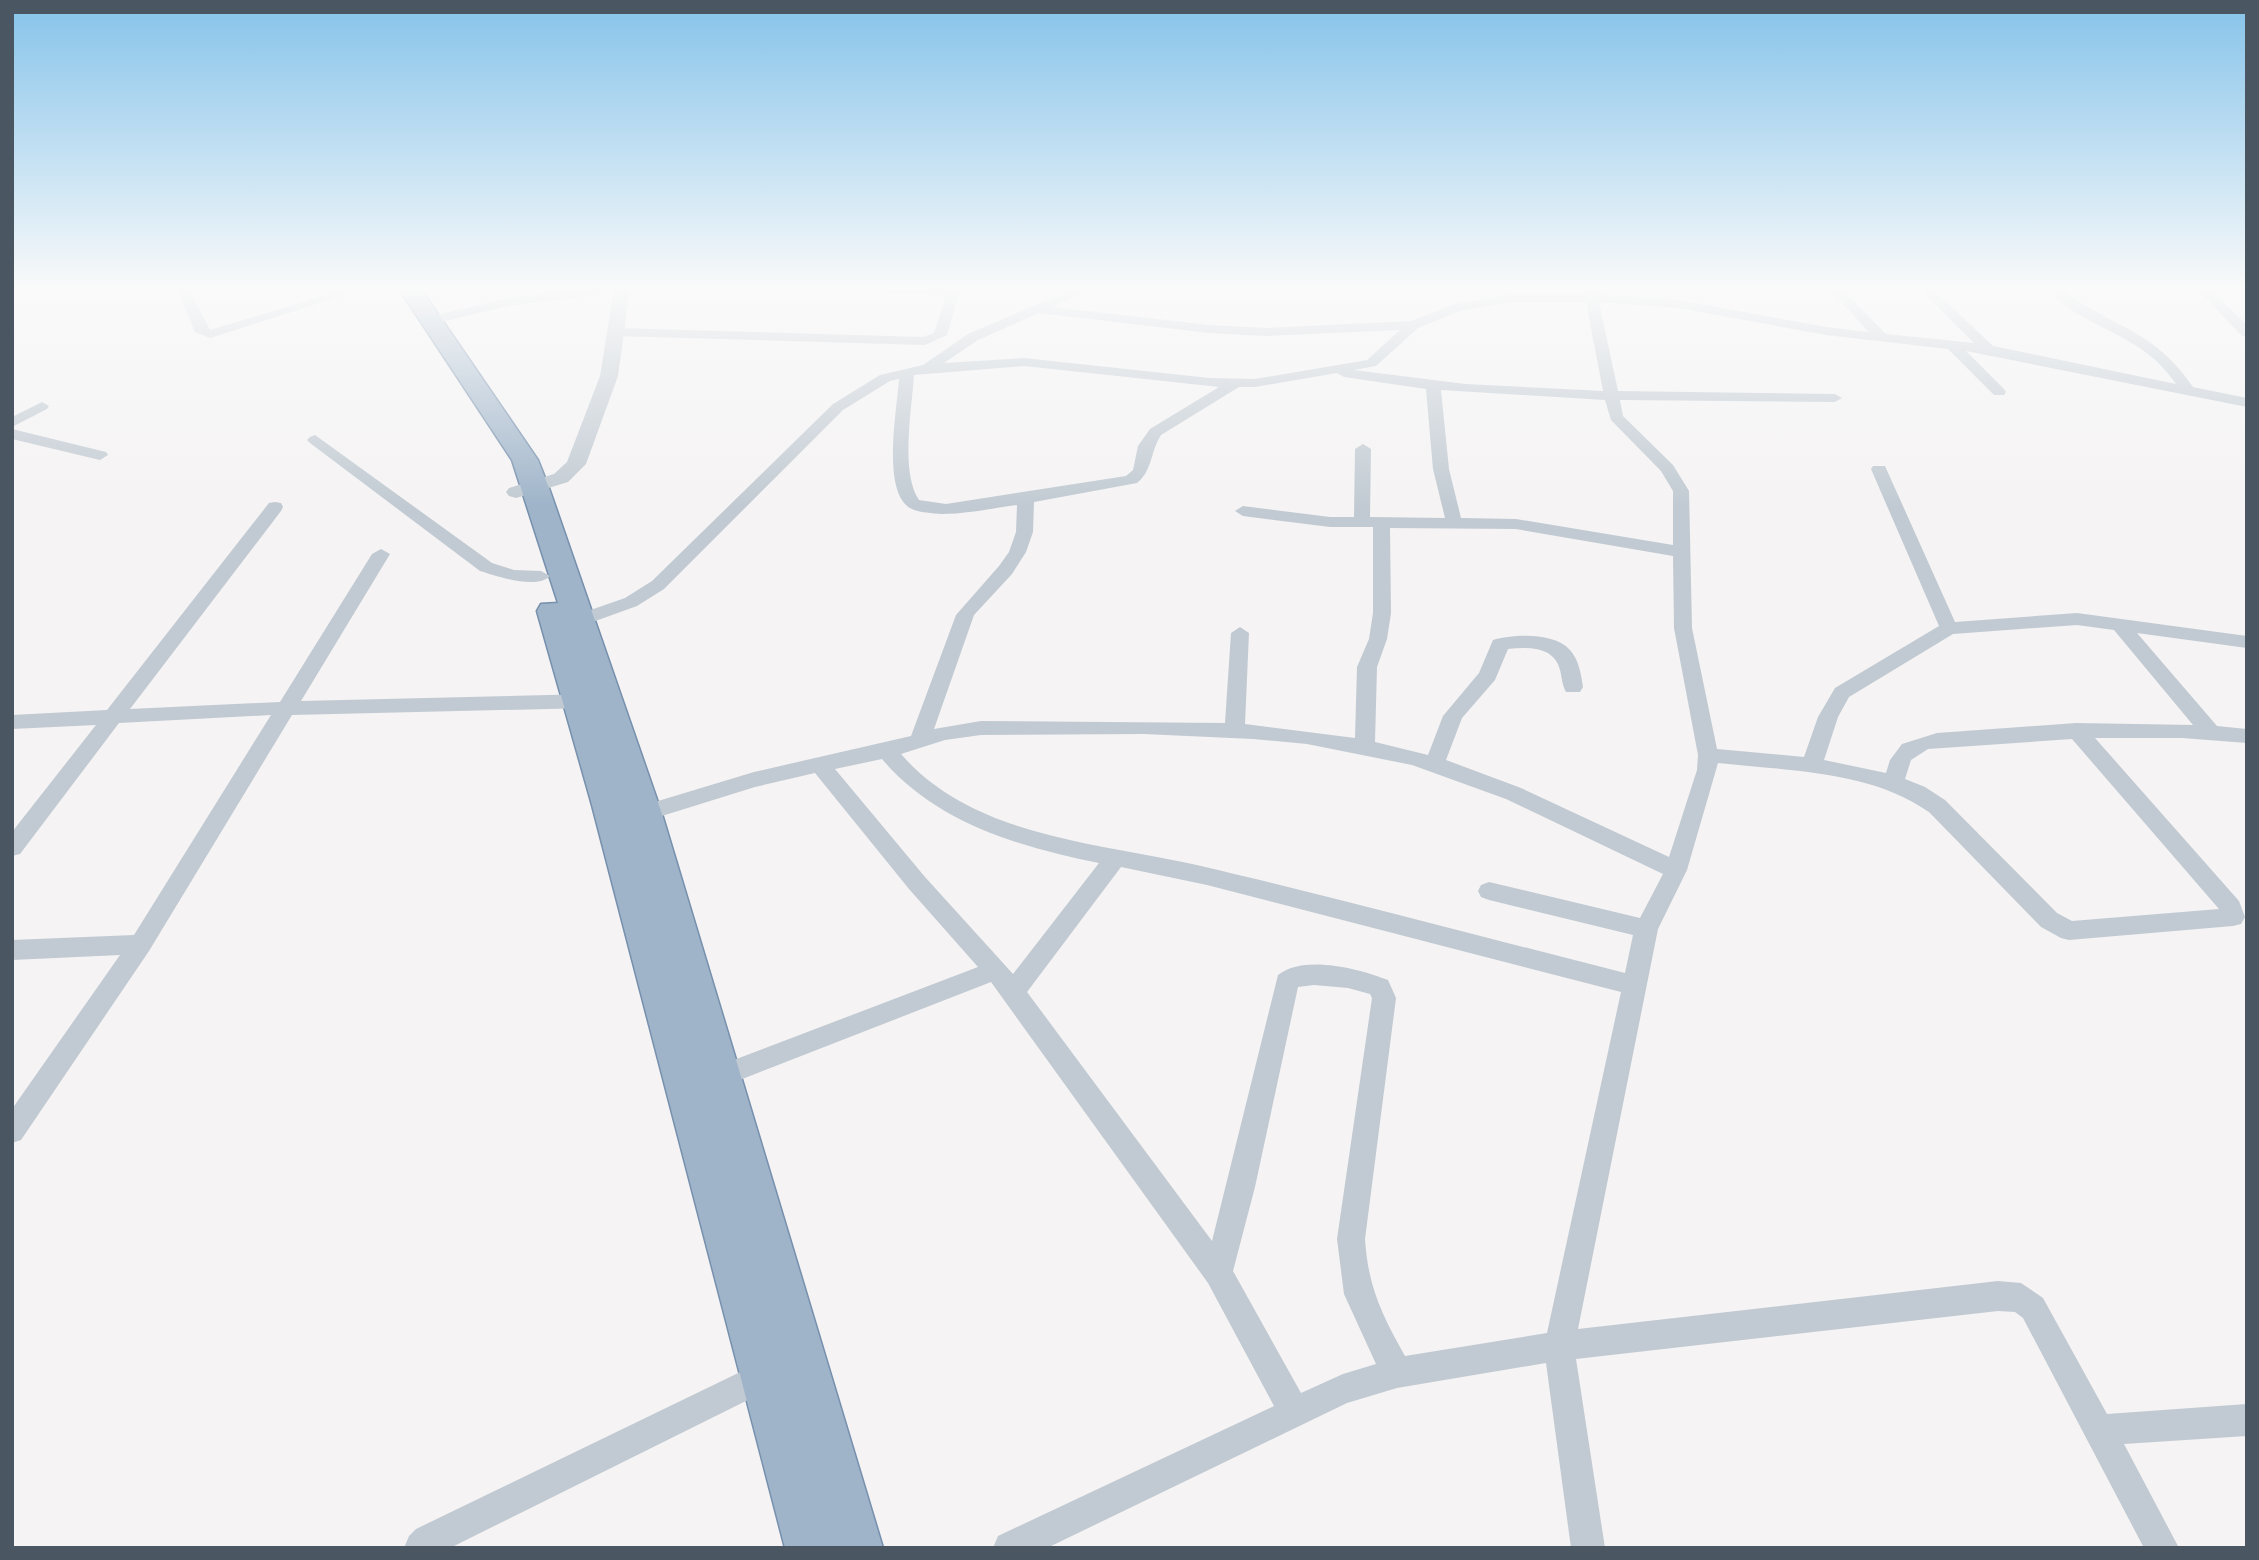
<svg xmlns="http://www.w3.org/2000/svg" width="2259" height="1560" viewBox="0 0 2259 1560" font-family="Mulish,sans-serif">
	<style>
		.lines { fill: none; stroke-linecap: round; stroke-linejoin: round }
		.trunk-casing { stroke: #7690ad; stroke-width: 3 }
		.minor { fill: #c1cad2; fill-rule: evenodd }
		.tertiary { fill: #c1cad2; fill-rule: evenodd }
		.trunk { fill: #9fb4c9; fill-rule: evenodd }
	</style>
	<rect width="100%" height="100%" fill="#f5f3f3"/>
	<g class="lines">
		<g class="trunk-casing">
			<path id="trunk" d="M399,289H421L538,460L549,488L662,814L883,1548H785L592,805L537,611L541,604L558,603L512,460Z"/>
		</g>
		<path class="minor" d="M177,289H189L210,330L346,289H364L210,338L195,332Z
			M580,289H613L607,293L509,306L432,324L425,320L427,317L509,298Z
			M866,289H960L947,335L925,345L616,336L609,332L616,328L923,337L934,333L946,295L872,293Z
			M1073,289H1089L1053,307L1209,325L1267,328L1411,321L1452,305L1510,294H1584V289H1596L1598,294L1678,300L1826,327L1869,332L1829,289H1842L1886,334L1974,343L1920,289H1933L1993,346L2176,384C2141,331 2083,330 2047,289H2061C2111,327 2154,329 2193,387L2247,398V407L1966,351L2004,389L2006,392L2004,395H1994L1948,349L1826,335L1678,308L1599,302L1618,391L1835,394L1842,398L1835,402L1620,400L1623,416L1673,465L1689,491L1692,628L1717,749L1804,757L1818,717L1835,688L1939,626L1871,469L1873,466H1885L1955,622L2077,613L2247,636V648L2137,633L2217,726L2247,729V743L2182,738H2095L2239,901L2245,917L2241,924L2233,926L2069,940L2061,938L2041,927L1929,812C1869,770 1789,771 1718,763L1687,870L1658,929L1578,1329L1998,1281L2021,1283L2043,1298L2107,1414L2247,1404V1436L2124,1444L2179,1548H2144L2023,1318L2015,1312L1998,1311L1576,1359L1605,1548H1571L1546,1363L1397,1388L1347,1403L1047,1548H993L998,1536L1274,1406L1208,1283L991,982L714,1090L705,1087L701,1079L705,1071L978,967L909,889L815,773L755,787L633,825L625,823L622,817L625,811L754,772L911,736L956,615L999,566L1009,552L1016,532L1017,505C993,508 967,514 942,514C932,513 914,513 906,505C883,483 897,410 899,379L890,381L843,410L664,589L637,606L576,628L569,630L560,624L562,620L625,598L652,581L833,404L880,375L923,365L968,334ZM1510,302H1586L1603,391L1466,384L1354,370L1376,366L1418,328L1460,311ZM1039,313L1209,333L1267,336L1400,330L1367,360L1255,379L1210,378L1024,358L944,363L978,340ZM1024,366L1210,386L1219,387L1150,429L1138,446L1133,470L1126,476L946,504L919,500C900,472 912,409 914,375ZM1337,373L1344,377L1426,389L1433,469L1445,518L1370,517L1371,449L1363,444L1355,449L1354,517H1330L1243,506L1235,511L1243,516L1330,527H1373V613L1369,639L1357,667L1355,738L1245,724L1249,633L1240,627L1231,633L1225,723L981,721L934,729L974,615L1012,574L1026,552L1033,532L1034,502L1137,483C1153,470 1150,452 1161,435L1239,387H1255ZM1441,390L1605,400L1611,420L1661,471L1673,491V545L1516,519L1461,518L1449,469ZM1390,528L1516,529L1673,556L1674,628L1698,755L1697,770L1669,857L1521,788L1446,760L1462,718L1495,680L1508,649C1528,647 1554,646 1560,670C1562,677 1562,685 1566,692H1580L1583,687C1581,674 1579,660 1570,650C1554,632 1514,634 1493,640L1479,673L1443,716L1428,755L1375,742L1377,667L1387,639L1391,613ZM2077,625L2114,630L2193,725L2076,723L1937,733L1902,744L1890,760L1886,773L1824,760L1838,717L1849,697L1953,634ZM1144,734L1253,739L1307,744L1412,765L1506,799L1663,874L1640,918L1489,882L1481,885L1478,891L1481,897L1489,900L1633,935L1625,973C1503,942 1382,910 1260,880C1226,872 1191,863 1157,857C1068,840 964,827 901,754L945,740L981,735ZM2072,739L2219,909L2072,921L2057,913L1945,800L1925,787L1905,779L1911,760L1928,749ZM882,759C936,823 1020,847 1099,863L1013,974L925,877L835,769ZM1121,867L1207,885L1621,992L1547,1333L1405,1356C1382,1315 1368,1287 1365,1239L1396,998L1388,980C1360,969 1304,954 1278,975L1212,1241L1027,992ZM1314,985L1348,988L1370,994L1372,998L1337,1239L1344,1294L1376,1364L1343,1374L1301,1393L1233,1271L1255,1187L1298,987Z
			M2197,289H2210L2247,325V337L2242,336Z
			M42,402L49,406L47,409L12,427V417Z
			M12,429L106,452L108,455L100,460L12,439Z
			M315,435L492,563L514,570L541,571L550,576C537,590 496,576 480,571L310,443L307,440L310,437Z
			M275,502L281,503L283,507L281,511L130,709L280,702L372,554L381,549L390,554L301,701L589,694L596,696L599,701L596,706L589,708L292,715L149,951L21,1140L12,1143V1109L120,955L12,960V940L134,935L271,715L119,723L20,854L12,856V832L96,725L12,729V715L107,710L269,503Z
			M769,1358L780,1362L784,1373L780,1384L450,1548H404L409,1536L416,1529Z"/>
		<path class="tertiary" d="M614,289H630L618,376L586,464L568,482L516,498L509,496L506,492L509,488L554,474L567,462L600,376Z"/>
		<use href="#trunk" class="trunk"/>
	</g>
	<linearGradient id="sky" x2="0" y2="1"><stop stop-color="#85c3ea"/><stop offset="0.57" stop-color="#fafafa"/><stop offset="1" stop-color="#fafafa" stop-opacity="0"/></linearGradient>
	<rect width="2259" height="507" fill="url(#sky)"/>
	<rect width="2259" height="1560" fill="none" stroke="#4a5661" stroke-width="28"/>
</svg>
